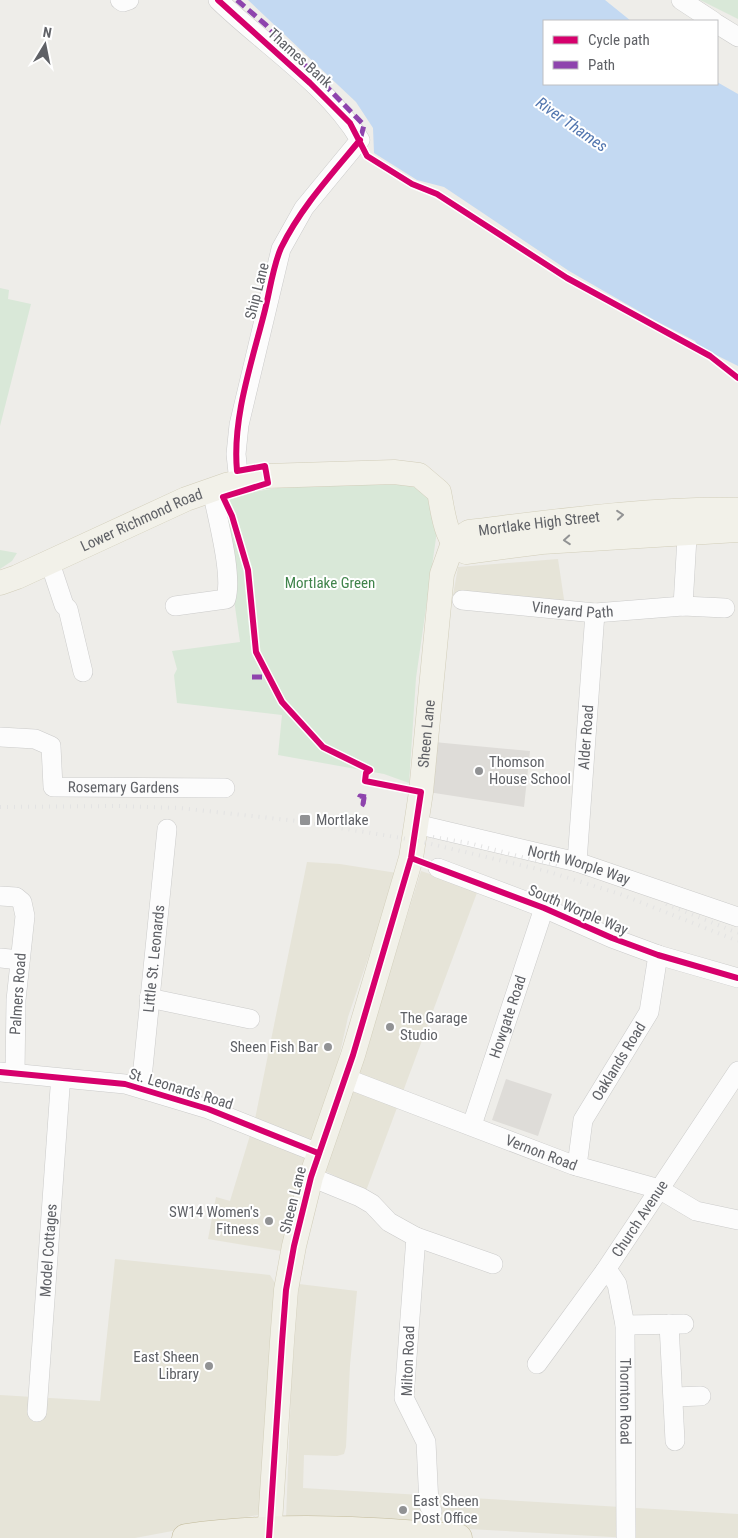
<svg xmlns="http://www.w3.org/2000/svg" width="738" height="1538" viewBox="0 0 738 1538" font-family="'Roboto Condensed',sans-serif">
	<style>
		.commercial { fill: #e6e4d8 }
		.education { fill: #dedcd8 }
		.green { fill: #d9e8d8 }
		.water { fill: #c3d9f2 }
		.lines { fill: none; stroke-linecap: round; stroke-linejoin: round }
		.minor-casing { stroke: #cbcbca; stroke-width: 20 }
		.major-casing { stroke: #d2ceba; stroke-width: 25 }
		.highway-casing { stroke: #c2ba9a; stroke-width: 29 }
		.minor { stroke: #fcfcfc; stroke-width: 19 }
		.major { stroke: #f2f1e9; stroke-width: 24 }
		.highway { stroke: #efede3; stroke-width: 28 }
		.rail { stroke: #e3e3e3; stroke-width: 4; stroke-dasharray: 1 6; stroke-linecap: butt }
		.quiet { stroke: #8e44ad; stroke-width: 5; stroke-dasharray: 10 5; stroke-linecap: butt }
		.cycleway-casing { stroke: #fff; stroke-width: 9 }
		.cycleway { stroke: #d6006c; stroke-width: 6 }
		.oneway { stroke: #929394 }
		.poi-dot { fill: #919294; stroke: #fff; stroke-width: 2 }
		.labels { text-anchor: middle; stroke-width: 4; stroke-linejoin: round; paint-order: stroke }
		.street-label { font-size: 15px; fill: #5f6166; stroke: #fff }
		.park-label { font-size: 15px; fill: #40844b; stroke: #fff }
		.poi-label { font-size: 15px; fill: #5f6166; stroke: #fff; text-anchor: start }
		.water-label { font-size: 16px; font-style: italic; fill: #5276af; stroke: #fff }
	</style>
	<rect width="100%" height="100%" fill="#eeede9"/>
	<path class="commercial" d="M558,559L565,606L453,595L458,567Z
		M307,862L340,864L397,873L348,1017L336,1071L298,1194L292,1197L281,1251L208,1239L216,1197L230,1201L255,1119Z
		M421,871L478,890L366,1191L325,1171L357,1079Z
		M115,1259L270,1275L277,1286L263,1508L258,1515L135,1538H0V1395L100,1401Z
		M299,1284L357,1291L350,1365L346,1447L344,1454L337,1456L304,1455L303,1488L738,1514V1538H630L286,1519L291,1390Z"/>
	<path class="education" d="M434,742L530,751L524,807L428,792Z
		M506,1079L552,1094L538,1136L492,1120Z"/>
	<path class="green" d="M700,0H738V19Z
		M0,288L9,290L8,299L31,304L0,426Z
		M407,483L427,491L439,517L416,678L409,783L384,774L278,755L282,715L177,703L174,675L177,669L172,651L240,642L222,515V501C280,480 346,485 407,483Z
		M0,550L17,553L12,561L0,569Z"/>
	<path class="water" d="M248,0H605L631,21H544V84H717V82L738,94V366L698,346L695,341L656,321L569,271L444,187L417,180L374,153L373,128L356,102Z"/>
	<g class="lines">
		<g class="minor-casing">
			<g id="minor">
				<path d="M120,0L123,2L129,0"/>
				<path d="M218,0C263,44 328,85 360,140L304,208L281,249L239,425L236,454L239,482"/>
				<path d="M681,0L713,21"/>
				<path d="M717,24L738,37"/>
				<path d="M49,560L64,605L68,609L83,672"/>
				<path id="s1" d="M462,600L595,613L683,606L725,608"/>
				<path d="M175,606L226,599C233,574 217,517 212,490"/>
				<path d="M683,606L688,520"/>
				<path id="s2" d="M0,737L35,739L51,746L53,787L225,788"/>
				<path id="s3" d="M416,824L577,862L738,917"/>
				<path id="s4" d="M577,862L595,613"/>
				<path d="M438,868L544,908L612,938L658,955L738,978"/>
				<path d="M0,896L16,897L22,902L25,916L16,1000L15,1073"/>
				<path d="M0,958L20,960"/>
				<path d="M149,998L250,1019"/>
				<path d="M0,1072L125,1084L208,1109L318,1153"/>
				<path id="s5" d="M345,1078L573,1165L659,1189L696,1211L738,1220"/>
				<path id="s6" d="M141,1088L167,829"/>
				<path id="s7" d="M472,1125L544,908"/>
				<path id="s8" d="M577,1166L583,1120L649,1012L658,955"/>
				<path d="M311,1177L360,1197L372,1204L389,1222L416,1237L404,1398L426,1442L429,1505L432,1511"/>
				<path d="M416,1237L493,1264"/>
				<path id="s9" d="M605,1271L611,1275L617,1284L625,1325L626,1538"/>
				<path d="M669,1324L675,1441"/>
				<path d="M625,1325L684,1324"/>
				<path id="s10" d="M537,1364L605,1271L738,1071"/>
				<path d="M674,1397L701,1396"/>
				<path id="s11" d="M37,1412L60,1088"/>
			</g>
		</g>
		<g class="major-casing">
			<g id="major">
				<path id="s12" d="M453,543L469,532C559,521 648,508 738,510"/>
				<path id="s13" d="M0,583L17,577L186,499L226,485L266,476L394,472L419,475L439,492C443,510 445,545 466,552L542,542L738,530"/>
				<path id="s14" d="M269,1538L282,1342L286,1290L294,1246L311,1177L353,1055L411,858L421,792L442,574L453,543"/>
			</g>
		</g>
		<g class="highway-casing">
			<path id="highway" d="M186,1538C276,1525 368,1530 458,1538"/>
		</g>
		<use href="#minor" class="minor"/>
		<use href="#major" class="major"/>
		<use href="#highway" class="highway"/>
		<path class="rail" d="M0,807L119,806L180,808L297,821L414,840L546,871L620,894L738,941
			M433,837L469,843L560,867
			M666,904L738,933"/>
		<path class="quiet" d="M237,0L266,25L364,125L360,140L361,143
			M252,677H270
			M365,805L363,804L364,798L359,799L360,796L366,797"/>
		<g class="cycleway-casing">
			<path id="cycleway" d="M218,0L310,83L350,123L367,156L412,184L437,194L567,278L710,356L738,378
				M411,858L544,908L612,938L658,955L738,978
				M0,1072L125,1084L208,1109L318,1153
				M269,1538L282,1342L286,1290L294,1246L311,1177L353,1055L411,858L421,792L365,781L366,773L370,770L323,747L282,702L256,652L248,570L232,516L223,497L268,483L265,466L237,471C232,418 252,362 265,310C270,290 273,266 281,248C301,207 332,174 360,140"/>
		</g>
		<use href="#cycleway" class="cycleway"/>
	</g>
	<defs><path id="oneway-chevron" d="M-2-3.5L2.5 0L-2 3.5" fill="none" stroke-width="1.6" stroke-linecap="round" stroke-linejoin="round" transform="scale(1.25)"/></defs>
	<g class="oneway">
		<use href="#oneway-chevron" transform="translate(620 515) rotate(-5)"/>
		<use href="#oneway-chevron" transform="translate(567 540) rotate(176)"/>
	</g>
	<g class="poi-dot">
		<circle cx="479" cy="771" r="5"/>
		<rect x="299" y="814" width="12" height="12" rx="2.5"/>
		<circle cx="390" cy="1027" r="5"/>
		<circle cx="328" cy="1047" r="5"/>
		<circle cx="269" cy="1221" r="5"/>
		<circle cx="209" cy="1366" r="5"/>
		<circle cx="403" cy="1510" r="5"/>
	</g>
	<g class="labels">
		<g class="street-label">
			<text transform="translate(300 58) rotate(42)" y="5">Thames Bank</text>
			<text transform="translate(257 291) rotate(-76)" y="5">Ship Lane</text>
			<text dy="5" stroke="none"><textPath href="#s13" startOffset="155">Lower Richmond Road</textPath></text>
			<text dy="5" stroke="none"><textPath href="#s12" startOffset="90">Mortlake High Street</textPath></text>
			<text dy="5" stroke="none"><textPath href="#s1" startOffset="111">Vineyard Path</textPath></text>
			<text dy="5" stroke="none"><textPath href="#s14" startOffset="824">Sheen Lane</textPath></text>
			<text dy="5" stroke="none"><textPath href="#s4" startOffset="125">Alder Road</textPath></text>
			<text dy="5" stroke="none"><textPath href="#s2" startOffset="164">Rosemary Gardens</textPath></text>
			<text dy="5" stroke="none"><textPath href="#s3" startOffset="168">North Worple Way</textPath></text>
			<text transform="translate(578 910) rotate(23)" y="5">South Worple Way</text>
			<text dy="5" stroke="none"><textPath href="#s6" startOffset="130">Little St. Leonards</textPath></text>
			<text transform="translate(18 994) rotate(-86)" y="5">Palmers Road</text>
			<text dy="5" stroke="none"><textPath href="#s7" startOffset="114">Howgate Road</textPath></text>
			<text dy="5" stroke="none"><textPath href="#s8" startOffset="115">Oaklands Road</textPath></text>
			<text transform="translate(181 1089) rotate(17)" y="5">St. Leonards Road</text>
			<text dy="5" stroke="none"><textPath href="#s5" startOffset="210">Vernon Road</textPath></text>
			<text transform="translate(293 1200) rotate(-76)" y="5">Sheen Lane</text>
			<text dy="5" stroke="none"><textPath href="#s10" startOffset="178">Church Avenue</textPath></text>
			<text dy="5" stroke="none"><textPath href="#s11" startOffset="162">Model Cottages</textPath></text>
			<text transform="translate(408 1361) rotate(-88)" y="5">Milton Road</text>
			<text dy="5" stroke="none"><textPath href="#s9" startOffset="136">Thornton Road</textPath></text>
		</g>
		<g class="park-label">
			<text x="330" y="588">Mortlake Green</text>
		</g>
		<g class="poi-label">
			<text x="489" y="767">Thomson<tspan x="489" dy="17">House School</tspan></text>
			<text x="316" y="825">Mortlake</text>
			<text x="400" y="1023">The Garage<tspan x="400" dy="17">Studio</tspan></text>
			<text x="318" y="1052" text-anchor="end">Sheen Fish Bar</text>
			<text x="259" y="1217" text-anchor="end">SW14 Women's<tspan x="259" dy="17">Fitness</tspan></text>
			<text x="199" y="1362" text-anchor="end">East Sheen<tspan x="199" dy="17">Library</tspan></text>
			<text x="413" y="1506">East Sheen<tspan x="413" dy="17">Post Office</tspan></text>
		</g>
		<g class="water-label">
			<text transform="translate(572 124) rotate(35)" y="6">River Thames</text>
		</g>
	</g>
	<rect x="543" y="20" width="175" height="65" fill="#ffffff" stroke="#bfc0c2"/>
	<rect x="553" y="36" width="25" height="8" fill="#d6006c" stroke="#bfc0c2"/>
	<text x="588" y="45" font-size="15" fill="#5f6166">Cycle path</text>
	<rect x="553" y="61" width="25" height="8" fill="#8e44ad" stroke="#bfc0c2"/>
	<text x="588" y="70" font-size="15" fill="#5f6166">Path</text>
	<g transform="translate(45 45) rotate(10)" stroke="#ffffff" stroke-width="4" paint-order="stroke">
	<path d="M0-4L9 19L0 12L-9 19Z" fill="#5f6166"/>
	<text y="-8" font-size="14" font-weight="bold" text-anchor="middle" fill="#5f6166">N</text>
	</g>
</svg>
